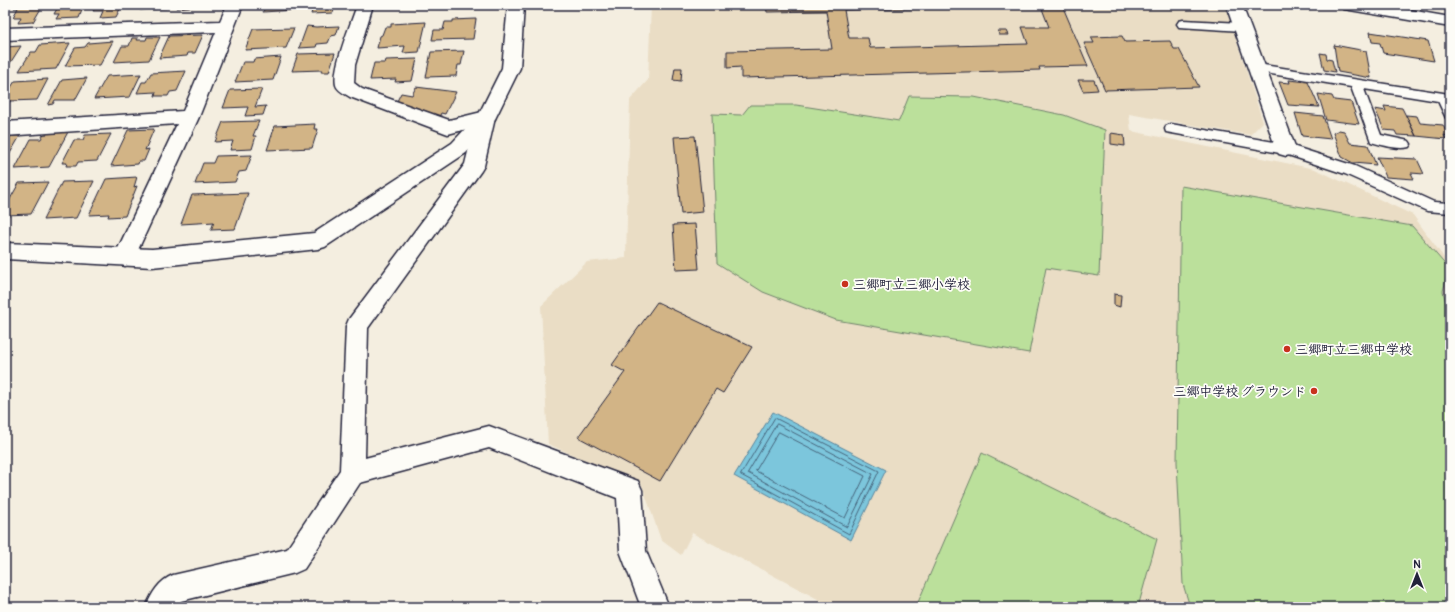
<svg xmlns="http://www.w3.org/2000/svg" width="1455" height="612" viewBox="0 0 1455 612" font-family="Pangolin,'Klee One',sans-serif">
	<style>
		.built { fill: #eaddc5 }
		.green { fill: #bbe09b; stroke: #6e816b }
		.water { fill: #7cc6dc; stroke: #58849c }
		.lines { fill: none; stroke-linecap: round; stroke-linejoin: round }
		.shore { stroke: #46647b; stroke-width: 1 }
		.building { fill: #d2b486; stroke: #22223b; fill-rule: evenodd }
		.service-casing { stroke: #22223b; stroke-width: 3 }
		.minor-casing { stroke: #22223b; stroke-width: 3 }
		.tertiary-casing { stroke: #22223b; stroke-width: 3 }
		.service { fill: #fdfcf7; fill-rule: evenodd }
		.minor { fill: #fdfcf7; fill-rule: evenodd }
		.tertiary { fill: #fdfcf7; fill-rule: evenodd }
		.poi-dot { fill: #c8321e; stroke: #fdfcf7; stroke-width: 1.5 }
		.labels { text-anchor: middle; stroke-width: 3.5; stroke-linejoin: round; paint-order: stroke }
		.poi-label { font-size: 13px; font-weight: bold; fill: #22223b; stroke: #fdfcf7; text-anchor: start }
	</style>
	<rect width="100%" height="100%" fill="#f4eee0"/>
	<filter id="ink" filterUnits="userSpaceOnUse"><feTurbulence type="fractalNoise" baseFrequency=".025" numOctaves="2"/><feDisplacementMap in="SourceGraphic" scale="8" xChannelSelector="R" yChannelSelector="G"/><feConvolveMatrix kernelMatrix="1 2 1 2 8 2 1 2 1" color-interpolation-filters="sRGB"/></filter>
	<g filter="url(#ink)">
		<path class="built" d="M651,5H1225L1263,122L1250,135L1129,114L1131,131L1315,169L1413,215L1450,266V607H833L692,533L681,555L661,540L642,485L548,444L541,306L587,262L626,258L630,100L648,80Z"/>
		<path class="green" d="M909,96L974,97L1064,115L1105,130L1099,276L1046,268L1029,353L836,320L763,292L717,263L712,114L742,115L750,105H796L899,121Z
			M1181,186L1412,226L1449,269L1443,291L1450,319V607H1190L1183,584L1177,462Z
			M982,453L1157,539L1138,607H916Z"/>
		<path class="water" d="M773,412L886,470L851,540L734,476Z"/>
		<g class="lines">
			<path class="shore" d="M775,418L879,471L849,534L741,475Z
				M777,424L873,474L847,527L748,473Z
				M779,432L865,476L845,518L756,471Z"/>
		</g>
		<path class="building" d="M16,5H43L33,22L18,23L21,17H13L18,8H14Z
			M59,5H84L79,18L56,19L59,14H54Z
			M96,5H122L116,17L100,18L103,11H93Z
			M140,5H168L167,8L140,10L142,7H139Z
			M177,5H212L176,8Z
			M266,5H296L294,10L263,12Z
			M314,5H350L349,9H334L333,13L311,14Z
			M766,5H1062L1088,66L1039,67L1040,70L741,78V67L727,68V51L832,49L826,11L767,12ZM1041,6L1049,27H1022L1028,44L870,48L868,38H849L844,10Z
			M476,19L473,39L432,40L434,30H443L445,22H453V20Z
			M426,22L419,52L403,53L405,46L377,48L380,36L382,35L385,27H391V24Z
			M307,26L316,27L339,26L336,35L331,36L328,43L317,44L316,47L299,48Z
			M294,28L286,48L245,50L253,29Z
			M998,31H1007L1009,35H999Z
			M1370,32L1428,41L1434,61L1383,53L1380,43L1372,42Z
			M203,35L195,53H188L187,56L159,58L169,36Z
			M1122,36L1125,42L1170,41L1174,49H1179L1199,87L1105,90L1084,43H1094L1091,37Z
			M147,37H160L149,60L114,62L122,46H129L132,38H138L137,40H146Z
			M113,41L100,65L65,66L75,48L85,47L88,43Z
			M70,43L56,69L19,71L31,52H36L40,45Z
			M1334,45L1366,51L1371,78L1338,72Z
			M21,46L7,68H5V47Z
			M464,51L461,65H458L456,76L426,77L431,52Z
			M335,53L329,72H321L322,70L292,71L298,54Z
			M1320,53L1326,54L1327,59L1332,60L1335,72L1324,70Z
			M281,57L273,80L235,82L243,62H253L254,59Z
			M417,59L412,81L395,82L396,79L370,80L374,63H385L386,60Z
			M675,68H682L681,81L673,80Z
			M186,71L177,91L170,92L168,96H155L156,92L137,93L142,82H146L151,73Z
			M141,74L130,97L94,99L107,76Z
			M87,78L75,100H55L53,104L48,105L62,80Z
			M48,79L37,100L10,101L9,103L5,104V97L15,81Z
			M1078,80H1094L1098,90L1083,91Z
			M1289,80L1308,82L1319,107L1288,105L1279,82L1290,83Z
			M416,87L456,92L445,114L441,113L439,117L395,105L401,93L412,95Z
			M262,89L255,107L266,106L263,115L245,116L248,107L223,108L230,90Z
			M1318,94L1332,96L1334,100L1351,102L1359,124L1326,120Z
			M1384,106L1402,108L1416,136L1397,135L1395,131L1384,130L1375,109L1386,111Z
			M1295,113L1323,116L1331,139L1302,136Z
			M1406,115L1417,116L1420,123L1443,125L1448,136L1444,135L1446,139L1416,136Z
			M259,121L253,136H256L252,149L230,150L233,141L215,142L223,122Z
			M315,124L314,129H318L312,148L267,150L275,126Z
			M154,129L145,150L149,149L144,161H139L138,164L111,166L128,130Z
			M1339,130L1344,131L1350,143L1368,145L1376,165L1353,163L1342,157L1333,133Z
			M68,132L49,167L15,169L31,139H41L44,133Z
			M1111,133L1124,135L1125,146L1111,144Z
			M111,134L97,161L78,162L76,166H66L67,163H62L74,140H83L85,135Z
			M5,136H20L5,162Z
			M695,136L703,212L681,214L674,137Z
			M252,155L246,171L239,172L235,182L195,184L203,163H213L216,156Z
			M1377,157L1417,159L1424,174L1411,173L1414,179L1386,177Z
			M137,177L134,187L137,186L125,216L108,217L109,214L89,215L106,179Z
			M94,181L76,218L43,220L62,182Z
			M48,182L31,214L5,215V208L19,183Z
			M248,193L235,229L211,230L214,222L181,224L192,195Z
			M695,224L699,269L676,270L673,225Z
			M1114,294L1121,295L1120,307L1114,305Z
			M657,302L752,347L723,393L716,389L660,481L578,437L625,372L612,365Z"/>
		<g class="lines">
			<g class="service-casing">
				<path id="service" d="M1183,20L1242,23L1246,24L1248,27L1246,30L1242,31L1179,27L1177,24L1179,21Z
					M1257,64L1443,93L1447,94L1450,99V119L1446,118L1438,101L1364,89L1381,135L1409,141L1411,144L1409,147C1398,150 1382,145 1371,142L1370,139L1351,87L1253,71L1251,68L1253,65Z
					M1171,124L1286,144L1355,166L1434,202L1450,203V213L1427,211L1345,174L1285,154L1166,132L1165,129L1166,126Z"/>
			</g>
			<g class="minor-casing">
				<path id="minor" d="M227,5H243L199,117L132,263L125,266L118,263L114,257L177,124L5,136V122L183,111L216,32L5,40V28L220,21Z
					M357,5H373L355,65L354,83L362,89L449,120L486,111L493,113L495,118L484,166L481,171L368,328L365,458L489,426L638,481L642,490L646,551L669,607H641L620,551L617,498L489,448L360,483L304,569L295,573L181,601L177,607H146C152,593 159,581 173,575L287,549L340,470L346,326L349,319L465,164L474,127L448,134L350,97C345,94 337,90 336,85C332,67 351,24 357,5Z
					M1226,5H1242L1296,149L1293,154L1286,156L1279,154L1276,149Z"/>
			</g>
			<g class="tertiary-casing">
				<path id="tertiary" d="M508,5H524L520,68L493,123L466,153L325,247L318,249L152,267L5,259V243L152,249L314,233L452,143L479,114L502,68Z
					M1342,5H1381L1450,17V27L1350,10L1344,9Z"/>
			</g>
			<use href="#service" class="service"/>
			<use href="#minor" class="minor"/>
			<use href="#tertiary" class="tertiary"/>
		</g>
	</g>
	<g class="poi-dot">
		<circle cx="845" cy="284" r="4"/>
		<circle cx="1287" cy="349" r="4"/>
		<circle cx="1314" cy="391" r="4"/>
	</g>
	<g class="labels">
		<g class="poi-label">
			<text x="853" y="289">三郷町立三郷小学校</text>
			<text x="1295" y="354">三郷町立三郷中学校</text>
			<text x="1306" y="396" text-anchor="end">三郷中学校 グラウンド</text>
		</g>
	</g>
	<rect width="1455" height="612" fill="none" stroke="#fdfcf7" stroke-width="20"/>
	<rect x="10" y="10" width="1435" height="592" fill="none" stroke="#22223b" stroke-width="1.5" filter="url(#ink)"/>
	<g transform="translate(1417 574)" stroke="#fdfcf7" stroke-width="3" paint-order="stroke">
	<path d="M0-3L7 15L0 10L-7 15Z" fill="#22223b"/>
	<text y="-6" font-size="11" font-weight="bold" text-anchor="middle" fill="#22223b">N</text>
	</g>
</svg>
